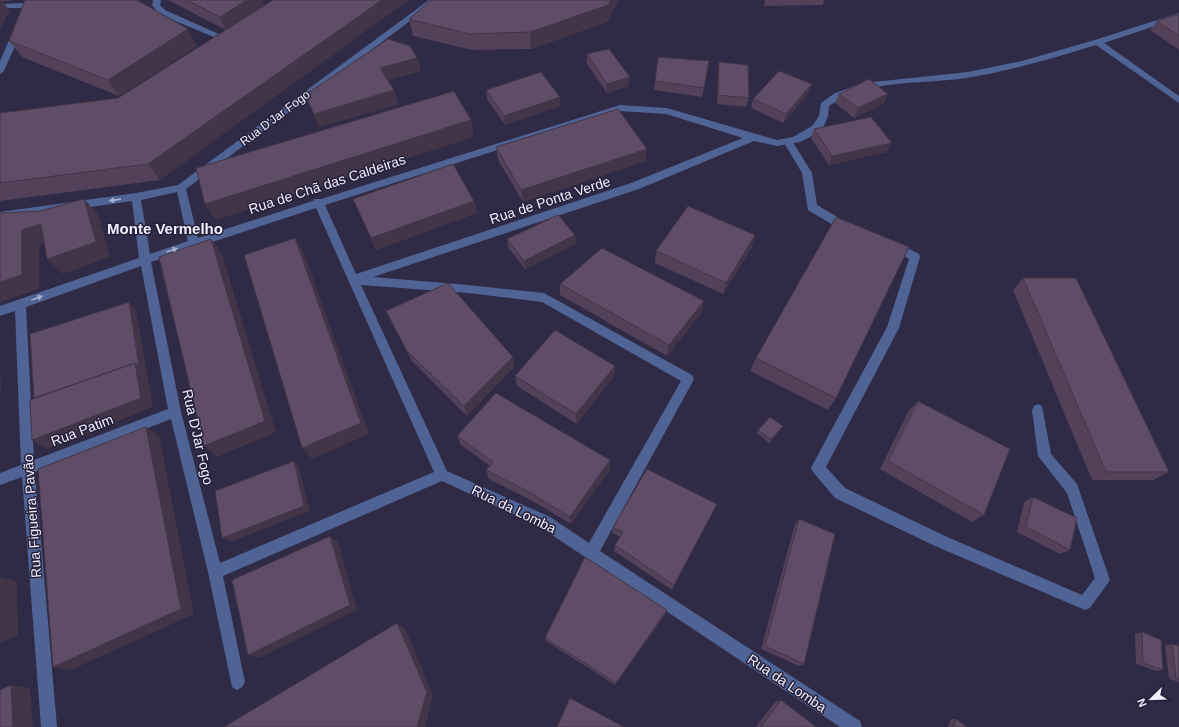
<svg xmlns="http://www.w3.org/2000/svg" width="1179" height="727" viewBox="0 0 1179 727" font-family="Helvetica,sans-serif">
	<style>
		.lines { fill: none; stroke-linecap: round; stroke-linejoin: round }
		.lane { fill: #4f6395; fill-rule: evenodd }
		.street { fill: #4f6395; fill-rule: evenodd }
		.wall { fill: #524158 }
		.shaded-wall { fill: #423547 }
		.building { fill: #5f4c66; stroke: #423547 }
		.oneway { fill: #a8b0ce }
		.labels { text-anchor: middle; stroke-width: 3; stroke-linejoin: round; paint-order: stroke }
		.far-street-label { font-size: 12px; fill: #f1effd; stroke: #26203a }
		.street-label { font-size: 14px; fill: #f1effd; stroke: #26203a }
		.neighbourhood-label { font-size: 15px; font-weight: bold; fill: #f1effd; stroke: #26203a }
	</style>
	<rect width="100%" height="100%" fill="#2f2a45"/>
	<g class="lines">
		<path class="lane" d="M788,138L791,139L812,173L817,205L851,225L852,228L851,231H843L808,210L802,173L783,141Z
			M893,240L919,254L920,257L899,328L826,467L845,488L945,536L1082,595L1095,578L1067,493L1038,456L1032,410L1034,406L1038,404L1042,406L1051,454L1077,484L1110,580L1090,608L1085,610L935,546L835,498L813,472L811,468L813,464L887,327L909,259L889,247L888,244L889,241Z"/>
		<path class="street" d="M26,0H34L33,5L4,71L0,74V61L23,8H0V4L25,3Z
			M153,0H161L160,5L165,10L230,39L229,41H223L159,14L152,5Z
			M429,0H438L186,189L198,238L313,201L314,199H321L620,105L667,108L777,140L793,137L812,126L819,116L821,103L835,93L852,87L873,82L968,72L1022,61L1098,39L1179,13V18L1104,43L1179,96V103L1096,45C1054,58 1010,71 966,78C920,85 869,78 829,106L828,116L824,126L814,135L800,142L777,146L754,141L639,189L373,277L468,285L544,293L692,375L694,379L692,383L600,551L860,721L862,727H840L540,527L442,481L223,576L245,682L242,687L237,690L232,687L208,572L171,419L35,472L57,727H41L22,477L0,485V473L21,465L15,311L0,316V306L139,258L132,201L0,220V212L136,193L178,185ZM620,111L666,114L743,138L631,183L356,274L325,205ZM177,192L188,241L150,254L141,200ZM316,208L434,472L220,563L181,412L151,262ZM141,266L168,409L34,460L26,307ZM361,285L468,293L542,302L681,381L589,543L550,517L447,471Z"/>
	</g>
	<path class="wall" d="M0,0H10V1H2L10,11Z
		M25,0H138L197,46L119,96L22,57L9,41Z
		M168,0H262L264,6L160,180L0,201V113L118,98L226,30Z
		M493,0H619L607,22L531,49L472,50L413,36L409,19Z
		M765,0H824L823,5L764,6Z
		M1179,14V50L1150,30L1157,21Z
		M587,54L629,86L607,93L587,64Z
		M658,57L709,61L702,97L654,90Z
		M417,58L421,71L388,80L394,90L398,104L319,127L305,95Z
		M719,62L749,98L746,107L717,104L718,72Z
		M812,84L808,94L783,123L751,108L753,99Z
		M486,90L560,97V106L505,125L487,99Z
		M839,94L884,103L854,118L835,103Z
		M814,129L887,152L829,165L811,138Z
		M496,147L646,161L523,202L498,160Z
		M353,199L474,201L477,213L376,250Z
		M755,235L752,247L723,294L655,263L656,251Z
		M507,239L576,244L525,269L508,247Z
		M1023,278L1169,472L1153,480H1092L1013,290Z
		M560,284L702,312L667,356L560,295Z
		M386,311L513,357L514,367L467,416L412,361L391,322Z
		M756,358L836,398L828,410L750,371Z
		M615,366L614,376L577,424L517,386L515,376Z
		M918,401L984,515L972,522L880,469L909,410Z
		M781,429L769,443L757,433L758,430Z
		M457,436L610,460V469L571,524L531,500L489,479L486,470L490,466L461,445Z
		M1033,497L1070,550L1060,554L1017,532L1024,502Z
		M717,504L672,590L614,551L615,545L620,537L612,533L613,527Z
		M799,519L804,664L799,666L761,649L795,524Z
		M667,610L665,615L615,685L546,641L545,638Z
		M1142,632L1163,670L1156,671L1136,664L1135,634Z
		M1172,644L1179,646V682L1169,679L1165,645Z
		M781,700L816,727H756L775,702Z
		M951,719H956L967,727H948Z"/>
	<path class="shaded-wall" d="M0,0H1L10,11L0,29Z
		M247,0H262L264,6L226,30L220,17Z
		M382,0H409L160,180L148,164Z
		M611,0H619L607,22L531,49L530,32Z
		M188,29L197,46L119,96L108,80Z
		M417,58L421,71L384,81L380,68Z
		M630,77L629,86L607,93V84Z
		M812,84L808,94L783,123L786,114Z
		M394,90L398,104L319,127L314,114Z
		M888,94L884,103L854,118L858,108Z
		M560,97V106L505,125L504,116Z
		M471,120L474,137L216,220L205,204Z
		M892,143L887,152L829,165L832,156Z
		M647,149L646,161L523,202L521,190Z
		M84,199L98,214L110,257L63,274L47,259Z
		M474,201L477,213L376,250L371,238Z
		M41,224L56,240L39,245V289L0,302V282L22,230Z
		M575,235L576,244L525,269L524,261Z
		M755,235L752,247L723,294L726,283Z
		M295,238L304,253L369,434L312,459L302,448Z
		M211,239L222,254L276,432L217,457L204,446Z
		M704,301L702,312L667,356L669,345Z
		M129,302L136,310L153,407L48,449L32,440L45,410Z
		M0,352L1,394H0Z
		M513,357L514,367L467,416L464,406Z
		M615,366L614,376L577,424L576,414Z
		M783,426L781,429L769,443L771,439Z
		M146,427L159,436L194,614L71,670L53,667Z
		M610,460V469L571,524L570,517Z
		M294,461L299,467L310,511L230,542L222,538Z
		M330,536L338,542L357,610L259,658L248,655Z
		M0,577L17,582L18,635L0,643Z
		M667,610L665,615L615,685L616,683Z
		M397,623L405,628L433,695L425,727H417Z
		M11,685L30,688L33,727H13Z"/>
	<path class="building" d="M25,0H137L188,29L108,80L9,41Z
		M187,0H247L220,17Z
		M273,0H382L148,164L0,183V113L118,98Z
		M431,0H611L608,5L530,32L470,34L409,19Z
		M1179,14V36L1157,21Z
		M388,39L410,46L417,58L380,68L394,90L314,114L305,95Z
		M609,49L630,77L607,84L587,54Z
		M658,57L709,61L704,88L655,81Z
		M719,62L748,65L749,98L718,95Z
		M779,71L812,84L786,114L753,99Z
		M541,72L560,97L504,116L486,90Z
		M869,79L888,94L858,108L839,94Z
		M454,91L471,120L205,204L196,168Z
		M618,109L647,149L521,190L496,147Z
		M871,117L892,143L832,156L814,129Z
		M453,164L474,201L371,238L353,199Z
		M84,199L96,242L47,259L41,224L22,230V275L0,282V213L40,211Z
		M688,206L755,235L726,283L656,251Z
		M558,215L575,235L524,261L507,239Z
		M836,217L909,247L836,398L756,358Z
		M295,238L361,423L302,448L244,255Z
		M211,239L265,421L204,446L159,257Z
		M602,248L704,301L669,345L560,284Z
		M1023,278H1076L1169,472H1106Z
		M448,283L513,357L464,406L407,351L386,311Z
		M129,302L139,366L135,363L34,398L30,334Z
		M555,330L615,366L576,414L515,376Z
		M135,363L141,398L32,440L30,400Z
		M496,393L610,460L570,517L529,492L486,470L493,462L457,436Z
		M918,401L1010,449L984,515L888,461Z
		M770,417L783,426L771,439L758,430Z
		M146,427L181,609L53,667L38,469Z
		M294,461L304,506L222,538L215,491Z
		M647,469L717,504L674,585L615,545L623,532L613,527Z
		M1033,497L1077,518L1070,550L1026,527Z
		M799,519L835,534L804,664L765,646Z
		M330,536L350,605L248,655L232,580Z
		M585,557L667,610L616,683L545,638Z
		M397,623L427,692L417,727H224Z
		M1142,632L1161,640L1163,670L1143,663Z
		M1172,644L1179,646V679L1176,678Z
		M11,685L13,727H0V690Z
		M570,698L624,727H557Z
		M781,700L816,727H761Z
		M956,719L967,727H953Z"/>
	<defs><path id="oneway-solid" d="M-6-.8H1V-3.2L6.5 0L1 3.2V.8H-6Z"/></defs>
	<g class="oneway">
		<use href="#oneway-solid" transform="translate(115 200) rotate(172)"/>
		<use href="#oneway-solid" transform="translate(172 250) rotate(-19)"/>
		<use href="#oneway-solid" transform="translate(37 298) rotate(-20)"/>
	</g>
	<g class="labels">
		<g class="far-street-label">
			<text transform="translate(275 118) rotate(-37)" y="4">Rua D'Jar Fogo</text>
		</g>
		<g class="street-label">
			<text transform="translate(327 184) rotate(-18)" y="5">Rua de Chã das Caldeiras</text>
			<text transform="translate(550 200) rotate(-18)" y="5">Rua de Ponta Verde</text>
			<text transform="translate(82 430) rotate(-21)" y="5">Rua Patim</text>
			<text transform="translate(198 437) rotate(77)" y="5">Rua D'Jar Fogo</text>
			<text transform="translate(514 509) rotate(26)" y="5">Rua da Lomba</text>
			<text transform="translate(32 516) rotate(-94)" y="5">Rua Figueira Pavão</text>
			<text transform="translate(787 683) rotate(34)" y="5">Rua da Lomba</text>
		</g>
		<g class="neighbourhood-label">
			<text x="165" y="234">Monte Vermelho</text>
		</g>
	</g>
	<g transform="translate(1151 699) rotate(247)" stroke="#26203a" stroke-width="3" paint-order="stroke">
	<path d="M0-3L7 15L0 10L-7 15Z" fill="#f1effd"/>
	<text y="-6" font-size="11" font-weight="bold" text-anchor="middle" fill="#f1effd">N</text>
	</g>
</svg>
